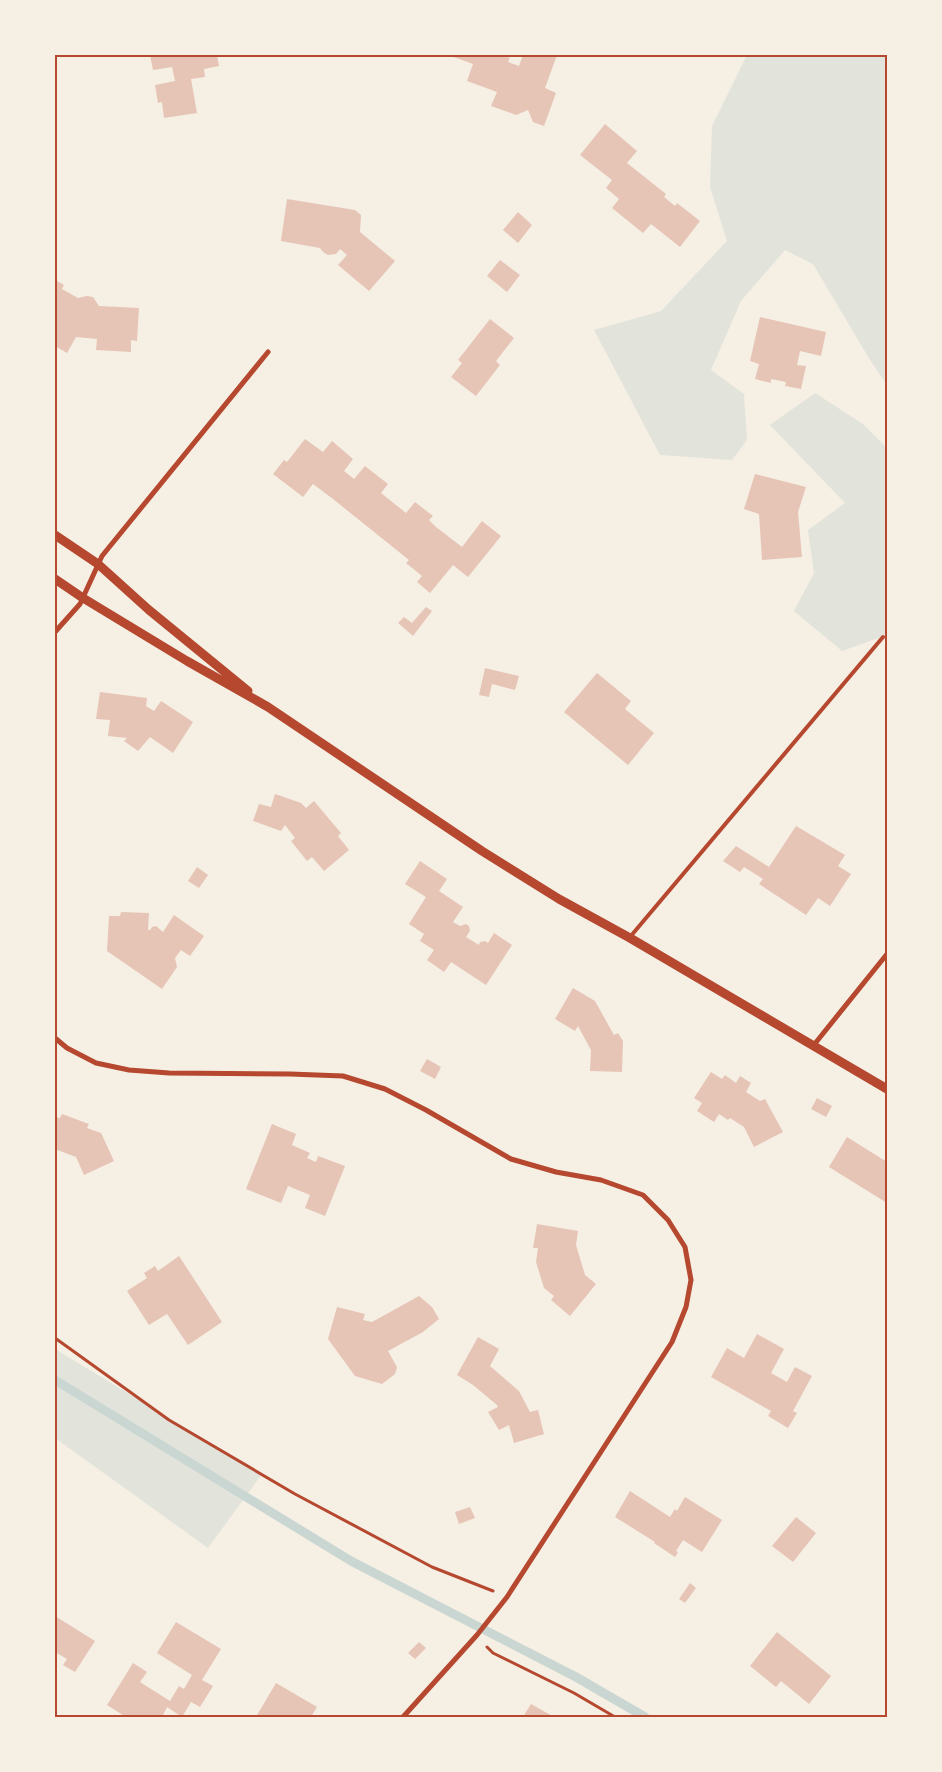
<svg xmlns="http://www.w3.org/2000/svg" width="942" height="1772" viewBox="0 0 942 1772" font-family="'Space Grotesk',sans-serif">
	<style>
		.green { fill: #e2e4dc }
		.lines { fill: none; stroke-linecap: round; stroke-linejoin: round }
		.stream { stroke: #c9d6d2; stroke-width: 9 }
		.building { fill: #e6c5b7 }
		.path { stroke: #b5482f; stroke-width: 3 }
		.service { stroke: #b5482f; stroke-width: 4 }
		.minor { stroke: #b5482f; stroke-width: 5 }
		.tertiary { stroke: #b5482f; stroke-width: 9 }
		.neatline { fill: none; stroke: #b5482f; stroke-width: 2 }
	</style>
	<rect width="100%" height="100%" fill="#f6efe4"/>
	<path class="green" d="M747,55H887V385L870,360L813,264L785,250L741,301L711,370L744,394L747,440L732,460L660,455L594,330L661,311L727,241L710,187L712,126Z
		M815,393L863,424L887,448V635L842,651L794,611L814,573L808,530L845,503L770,425Z
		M55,1349L262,1474L208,1548L55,1438Z"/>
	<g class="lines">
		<path class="stream" d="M55,1380L351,1561L576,1677L645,1717"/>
	</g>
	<path class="building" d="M150,55H217L219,66L204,69L205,77L191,79L197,113L164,118L162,102L158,103L155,85L175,81L172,67L153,70Z
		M448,55H502L510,58L508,62L519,66L523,55H557L545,88L556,93L544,126L533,122L528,110L516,115L491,106L497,92L467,81L473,64Z
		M605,124L637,151L627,163L666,194L664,197L675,206L677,203L700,221L680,247L651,224L643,233L612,208L619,199L606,188L612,180L580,155Z
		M287,199L355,210L361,215L360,232L395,261L369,291L338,265L347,255L340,249L336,254L328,255L323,252L320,248L281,241Z
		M518,212L532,225L518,243L503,230Z
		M500,260L520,275L507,292L487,276Z
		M55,280L64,285L62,289L78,298L87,296L93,297L99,306L139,308L137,341L131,340V352L96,350L97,339L76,337L67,353L55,346Z
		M760,317L826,332L821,356L800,351L797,365L806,366L801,389L785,386L786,382L771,379V383L755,379L759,364L750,361Z
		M490,319L514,338L496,361L500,365L476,396L451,377L462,363L458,360Z
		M305,439L323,452L332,441L353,459L344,471L354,479L365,466L388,484L381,493L406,513L415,502L433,516L429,520L436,527L462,547L482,521L501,536L468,577L453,565L430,593L417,582L422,576L406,563L409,560L333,499L313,484L303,497L273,474L284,460L287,462Z
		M755,474L806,487L798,512L802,557L762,560L759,514L744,509Z
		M426,607L432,611L413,636L398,623L404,617L412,623Z
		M485,668L519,676L515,690L492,684L489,697L479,695Z
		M597,673L631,701L625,709L654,733L628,765L564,712Z
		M100,692L147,698L146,706L154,711L161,701L193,722L173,753L150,737L138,751L124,741L127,738L108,736L110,720L96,719Z
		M275,794L301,803L306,808L314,801L341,833L338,836L349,850L324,871L312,857L307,861L291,841L295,838L285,825L281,831L253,821L259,804L271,807Z
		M796,826L845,855L838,866L851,874L830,906L818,898L806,915L759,884L763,879L744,867L740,872L723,861L736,846L769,867Z
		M420,861L447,879L439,891L463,907L453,922L460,926L466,924L469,926L470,931L466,937L479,945L480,942L485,941L488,943L494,933L512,945L486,985L451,962L444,972L427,960L434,950L420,941L424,934L409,924L426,897L405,884Z
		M197,867L208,875L199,888L188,881Z
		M121,912L149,913L148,930H150L152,927L156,926L163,932L174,915L204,936L190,956L181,950L175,958L177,967L162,989L107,951L109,916H120Z
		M573,988L595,1001L614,1035L618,1033L623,1041L622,1072L590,1071L591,1050L578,1026L575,1031L555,1019Z
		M427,1059L441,1067L435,1079L420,1071Z
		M711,1072L722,1079L725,1075L736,1083L740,1076L751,1083L746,1092L760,1101L765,1099L783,1132L754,1147L744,1127L730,1118L728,1120L719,1114L714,1122L697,1111L702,1103L694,1098Z
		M817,1098L832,1106L826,1117L811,1109Z
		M62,1114L89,1124L87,1128L101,1133L114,1161L84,1175L76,1157L55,1149V1117L60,1118Z
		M272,1124L296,1134L292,1145L310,1153L307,1158L316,1162L318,1156L345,1166L325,1216L305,1208L310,1195L288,1186L281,1203L246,1189Z
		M847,1137L887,1162V1203L829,1167Z
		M537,1224L578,1231L576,1245L585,1275L596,1284L570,1316L551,1300L554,1296L544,1288L536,1262L538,1248H533Z
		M179,1256L222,1322L188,1345L167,1314L149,1325L127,1291L147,1278L144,1273L155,1266L158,1271Z
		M419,1296L432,1307L439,1319L423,1332L388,1351L397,1367L395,1374L382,1384L355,1376L328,1339L337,1307L365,1314L363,1320L372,1322Z
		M757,1334L784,1349L771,1373L787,1382L795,1367L812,1376L793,1411L797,1413L788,1428L768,1416L771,1411L711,1377L727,1348L744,1358Z
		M478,1337L499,1349L490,1366L519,1391L530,1412L538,1410L544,1434L514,1443L509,1425L499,1430L488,1412L498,1407L497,1405L473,1385L457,1375Z
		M630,1491L670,1517L675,1509L677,1511L685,1497L722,1520L702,1552L683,1540L676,1551L678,1552L675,1557L654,1543L655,1542L615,1517Z
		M470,1507L475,1518L459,1524L455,1512Z
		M796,1517L816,1533L793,1562L772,1546Z
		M690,1583L696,1588L685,1603L679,1599Z
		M55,1616L95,1641L75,1672L63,1665L67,1659L55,1652Z
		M176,1622L221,1649L202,1680L213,1686L200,1707L191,1702L182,1717L167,1707L162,1717H126L107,1705L133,1663L147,1672L140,1682L170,1701L179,1686L184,1689L192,1675L157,1653Z
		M777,1632L831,1676L809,1704L781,1681L776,1687L750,1666Z
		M419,1642L426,1648L415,1659L408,1653Z
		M276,1683L317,1707L311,1717H256Z
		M531,1704L554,1717H523Z"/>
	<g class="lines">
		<path class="path" d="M55,1338L169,1420L295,1494L432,1567L493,1591
			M487,1647L493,1653L574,1693L615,1717"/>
		<path class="service" d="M630,937L883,637"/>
		<path class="minor" d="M55,632L80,604L102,556L268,352
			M55,1038L67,1048L96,1063L129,1070L169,1073L290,1074L343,1076L385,1089L426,1110L511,1159L556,1172L601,1180L643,1195L668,1220L685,1247L691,1280L686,1307L672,1342L507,1597L477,1635L403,1717
			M813,1046L887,954"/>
		<path class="tertiary" d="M55,535L98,564L149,610L248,691
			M55,579L83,598L187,661L268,707L482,851L559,899L630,938L887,1089"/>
	</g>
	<rect width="942" height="1772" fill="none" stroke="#f6efe4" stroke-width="112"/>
	<rect x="56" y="56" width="830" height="1660" class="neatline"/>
</svg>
